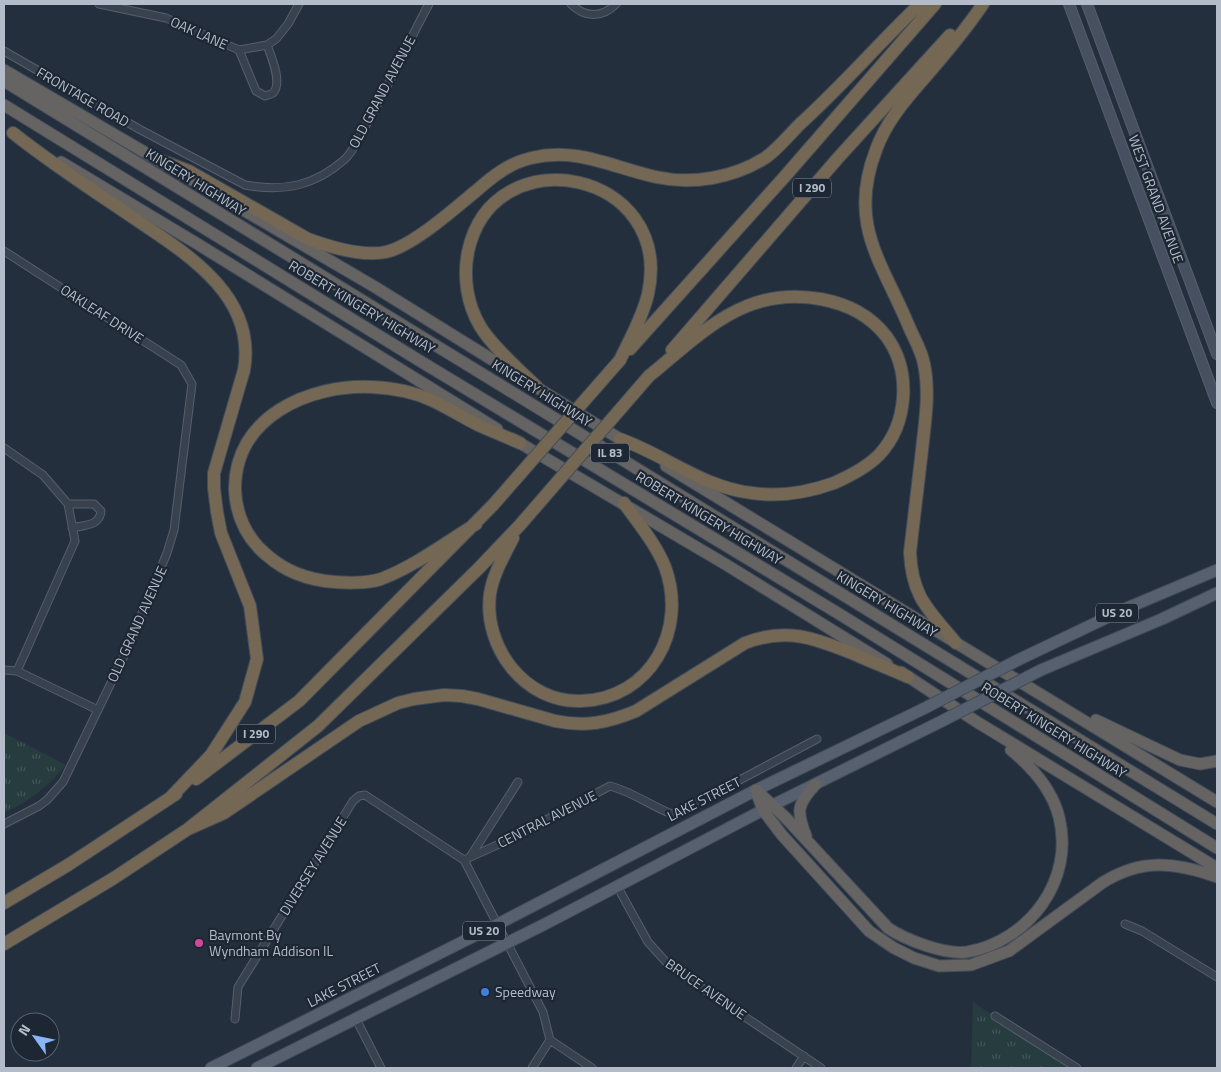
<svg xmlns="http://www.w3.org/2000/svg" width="1221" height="1072" viewBox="0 0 1221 1072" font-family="'Titillium Web',sans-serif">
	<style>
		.grass { fill: url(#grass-tufts) }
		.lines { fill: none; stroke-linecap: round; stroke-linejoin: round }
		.minor-casing { stroke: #565f6c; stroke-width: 9 }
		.secondary-casing { stroke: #565f6c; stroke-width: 12 }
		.primary-casing { stroke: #414a57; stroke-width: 13 }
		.trunk-casing { stroke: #434c59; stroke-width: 13 }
		.motorway-casing { stroke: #434c59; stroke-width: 14 }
		.minor { stroke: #38414e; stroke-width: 7 }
		.secondary { stroke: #465061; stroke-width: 10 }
		.primary { stroke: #56606e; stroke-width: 11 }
		.trunk { stroke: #656462; stroke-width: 11 }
		.motorway { stroke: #746855; stroke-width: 12 }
		.primary-bridge-casing { stroke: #414a57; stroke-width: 13; stroke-linecap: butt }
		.motorway-bridge-casing { stroke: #434c59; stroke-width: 14; stroke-linecap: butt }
		.primary-bridge { stroke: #56606e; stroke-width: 11 }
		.motorway-bridge { stroke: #746855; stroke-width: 12 }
		.hotel-dot { fill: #d1479c; stroke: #1d2633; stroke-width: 2 }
		.shop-dot { fill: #3f7fe0; stroke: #1d2633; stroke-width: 2 }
		.labels { text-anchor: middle; stroke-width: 4.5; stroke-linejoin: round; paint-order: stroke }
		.shield { fill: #1d2633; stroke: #878f9c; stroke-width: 1 }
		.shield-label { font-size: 12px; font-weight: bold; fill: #b4bcc9 }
		.street-label { font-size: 14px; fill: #b4bcc9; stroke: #1d2633 }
		.poi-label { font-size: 14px; fill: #b4bcc9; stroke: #1d2633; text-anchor: start }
	</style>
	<defs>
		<pattern id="grass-tufts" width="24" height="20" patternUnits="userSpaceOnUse" patternTransform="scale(1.25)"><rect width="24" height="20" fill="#263c3f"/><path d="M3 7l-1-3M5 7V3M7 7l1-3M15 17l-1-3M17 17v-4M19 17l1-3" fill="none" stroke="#435659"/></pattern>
	</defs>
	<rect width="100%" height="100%" fill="#242f3e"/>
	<path class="grass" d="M1137,169L1162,221L1182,274L1181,275L1156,223L1136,170Z
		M4,733L66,765C45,789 32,799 4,813Z
		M973,1002L1071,1068H971Z"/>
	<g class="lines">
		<g class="minor-casing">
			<path id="minor" d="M99,4L166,18L239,50L267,45L276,39L288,24L299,4
				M571,4C585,18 602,18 616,4
				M239,50L256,91L265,96C267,95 270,95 273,93C283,83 271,56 267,45
				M4,51L139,129L245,185C284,192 315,186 345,159C353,152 358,139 363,130C388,89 406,46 429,4
				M4,251L181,365L192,384L174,530L167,553L126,652L63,782L47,800L39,806L4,824
				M4,448L43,475L68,504L75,541L17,671
				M68,504H94L101,511C100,526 84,525 72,528
				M4,670L17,671L98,710
				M470,857L518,782
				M464,860L508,840L610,786C633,792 651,806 672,814L687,808L817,739
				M617,886L648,942L666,962L690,980L821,1068
				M1125,924L1142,931L1217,977
				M995,1016L1077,1068
				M235,1019L238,987L353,801L359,796L365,795L464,860L543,1012L550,1040L592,1068
				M356,1019L381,1068
				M532,1068L550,1040
				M796,1068L804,1056"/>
		</g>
		<g class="secondary-casing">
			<path id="secondary" d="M1069,4L1217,403
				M1087,4L1217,354"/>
		</g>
		<g class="primary-casing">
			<path id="primary" d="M1018,660L1127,608L1217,570
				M1041,670L1162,619L1217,593
				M211,1068L498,924L756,790L923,709
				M257,1068L545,924L763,810L942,721"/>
		</g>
		<g class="trunk-casing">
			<path id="trunk" d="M4,70L375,287L628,444
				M4,81L1217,824
				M4,105L420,361L836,612L1217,848
				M61,162L196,243L497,429
				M513,439L725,564L887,664
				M666,466L1217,802
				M901,672L977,722L1217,868
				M1096,720L1180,760L1200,764L1217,761
				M756,790L785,817L888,928C906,940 945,955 967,952C1029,941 1075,880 1059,817C1052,789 1033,768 1011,750
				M757,794L763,810L782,835L869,931L894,948L914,958L939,966L971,965L1009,951L1102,883C1141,858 1175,862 1217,877
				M806,836C796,811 797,804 816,784"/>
		</g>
		<g class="motorway-casing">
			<path id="motorway" d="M13,133C47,160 83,184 119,208C175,247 258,290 244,370L214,473V488L217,512L221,533L250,606L257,659L245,702L211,755L170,798
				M155,158L189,171L308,239C330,247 362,257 386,252C413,246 454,209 476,191C492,177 509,163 531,158C578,147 611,167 656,177C692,185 733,178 765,158C778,149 789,135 800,124C842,86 879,43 920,4
				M630,349L787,174L935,4
				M672,350L838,158L950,35
				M537,387C520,371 491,345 480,326C467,304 463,277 468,252C493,134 675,170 648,294C643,316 630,339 620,360
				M620,439C665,455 704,488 752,493C779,497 809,492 834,483C850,476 866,468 879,455C908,424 912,371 886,336C855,296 792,288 747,306C710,321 680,351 649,376
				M476,524C445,543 415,566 381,579C367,584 340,583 325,581C298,577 278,567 259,548C244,532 236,512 235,490C234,417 309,384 372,387C392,388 414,392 431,400C447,407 462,417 478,425C492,431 506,437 520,443
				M513,538C504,556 493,574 490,594C483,647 525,703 581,701C651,699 688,629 665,567C656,544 638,523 624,503
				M956,643C929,610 912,598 910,552C914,518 918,484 922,450C925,421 930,393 924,364C922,352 915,340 910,329C883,263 847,225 876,150C886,121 907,98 927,75C947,52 966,29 983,4
				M196,779L299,701L493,505
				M188,829L224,813L359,721L398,703L414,699L444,695L462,696L478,699L555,721C586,727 607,723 636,711L745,643C786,627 815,638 854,654C872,662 890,669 908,677
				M4,903L68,865L176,794
				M4,944L114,878L188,829L318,726L479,568L520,525"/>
		</g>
		<use href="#minor" class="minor"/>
		<use href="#secondary" class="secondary"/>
		<use href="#primary" class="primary"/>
		<use href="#trunk" class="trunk"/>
		<use href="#motorway" class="motorway"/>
		<g class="primary-bridge-casing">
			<path id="primary-bridge" d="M923,709L1018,660
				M942,721L1041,670"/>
		</g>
		<g class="motorway-bridge-casing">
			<path id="motorway-bridge" d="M493,505L620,360
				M520,525L649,376"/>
		</g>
		<use href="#primary-bridge" class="primary-bridge"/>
		<use href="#motorway-bridge" class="motorway-bridge"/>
	</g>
	<circle class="hotel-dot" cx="199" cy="943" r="5"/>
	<circle class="shop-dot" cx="485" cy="992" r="5"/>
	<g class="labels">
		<g class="shield">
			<rect x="793" y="178.5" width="38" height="19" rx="4"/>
			<rect x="591" y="443.5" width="38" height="19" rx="4"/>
			<rect x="1096" y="603.5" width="42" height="19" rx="4"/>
			<rect x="237" y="724.5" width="38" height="19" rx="4"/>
			<rect x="463" y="921.5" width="42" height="19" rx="4"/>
		</g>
		<g class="shield-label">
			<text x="812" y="192">I 290</text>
			<text x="610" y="457">IL 83</text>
			<text x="1117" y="617">US 20</text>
			<text x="256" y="738">I 290</text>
			<text x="484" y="935">US 20</text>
		</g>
		<g class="street-label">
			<text transform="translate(199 33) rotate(24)" y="5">OAK LANE</text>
			<text transform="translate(382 92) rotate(-62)" y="5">OLD GRAND AVENUE</text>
			<text transform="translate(83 97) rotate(30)" y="5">FRONTAGE ROAD</text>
			<text transform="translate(196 182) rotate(32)" y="5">KINGERY HIGHWAY</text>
			<text transform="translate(1156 199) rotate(70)" y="5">WEST GRAND AVENUE</text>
			<text transform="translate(362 307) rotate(31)" y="5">ROBERT KINGERY HIGHWAY</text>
			<text transform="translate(102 314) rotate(33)" y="5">OAKLEAF DRIVE</text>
			<text transform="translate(542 393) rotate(32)" y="5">KINGERY HIGHWAY</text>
			<text transform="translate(709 518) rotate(31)" y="5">ROBERT KINGERY HIGHWAY</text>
			<text transform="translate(887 604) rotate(31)" y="5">KINGERY HIGHWAY</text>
			<text transform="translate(137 624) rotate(-66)" y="5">OLD GRAND AVENUE</text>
			<text transform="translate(1054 730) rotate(32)" y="5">ROBERT KINGERY HIGHWAY</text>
			<text transform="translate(704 799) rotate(-27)" y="5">LAKE STREET</text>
			<text transform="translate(547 819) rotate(-27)" y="5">CENTRAL AVENUE</text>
			<text transform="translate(313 866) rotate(-58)" y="5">DIVERSEY AVENUE</text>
			<text transform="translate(344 985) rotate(-27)" y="5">LAKE STREET</text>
			<text transform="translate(706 989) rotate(35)" y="5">BRUCE AVENUE</text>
		</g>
		<g class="poi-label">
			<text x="209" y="940">Baymont By<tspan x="209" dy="16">Wyndham Addison IL</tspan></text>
			<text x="495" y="997">Speedway</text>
		</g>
	</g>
	<rect width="1221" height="1072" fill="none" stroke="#b4bcc9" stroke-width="10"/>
	<g transform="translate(35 1037) rotate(303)"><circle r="24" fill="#1d2633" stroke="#59626f"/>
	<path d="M0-4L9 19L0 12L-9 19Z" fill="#8ab4f8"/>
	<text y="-8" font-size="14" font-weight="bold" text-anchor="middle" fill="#b4bcc9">N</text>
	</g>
</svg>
